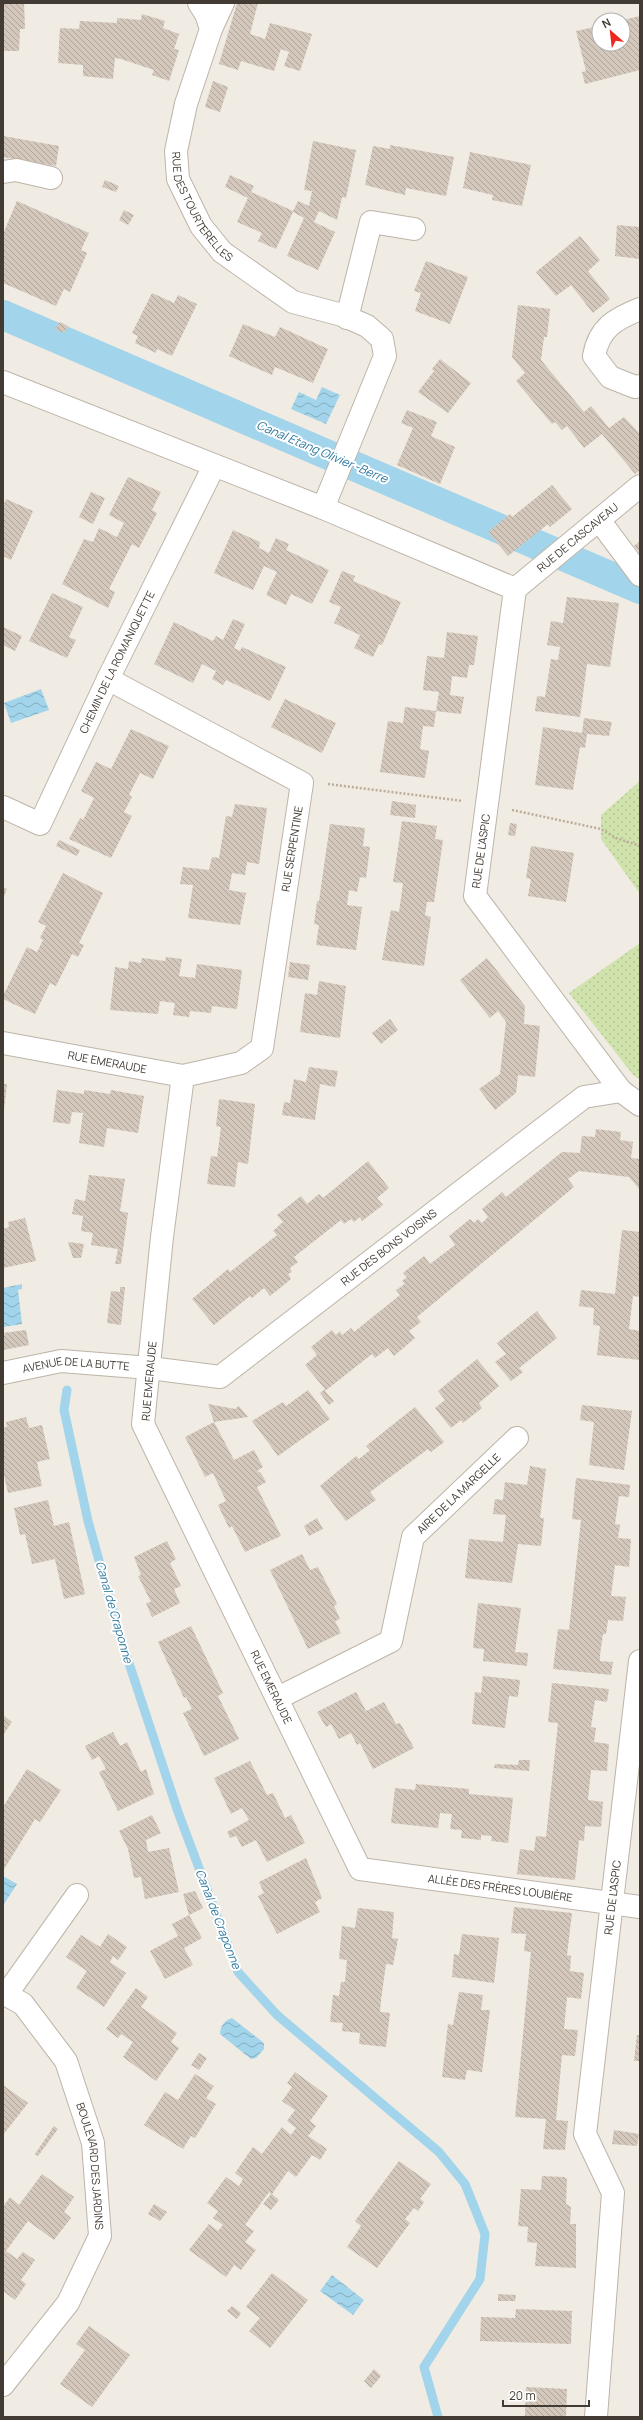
<svg xmlns="http://www.w3.org/2000/svg" width="643" height="2420" viewBox="0 0 643 2420" font-family="Manrope,sans-serif">
	<style>
		.grass { fill: url(#grass-dots) }
		.water { fill: url(#water-waves) }
		.lines { fill: none; stroke-linecap: round; stroke-linejoin: round }
		.stream { stroke: #a2d4eb; stroke-width: 9 }
		.canal { stroke: #a2d4eb; stroke-width: 30 }
		.building { fill: url(#building-back-hatch) }
		.street-casing { stroke: #beb4a9; stroke-width: 24 }
		.path { stroke: #bcac98; stroke-width: 2.5; stroke-dasharray: 2 2; stroke-linecap: butt }
		.street { stroke: #fff; stroke-width: 22 }
		.labels { text-anchor: middle; stroke-width: 4; stroke-linejoin: round; paint-order: stroke }
		.street-label { font-size: 11px; fill: #423b34; stroke: #fff }
		.water-label { font-size: 12px; font-style: italic; fill: #327b9f; stroke: #fff }
	</style>
	<defs>
		<pattern id="grass-dots" width="8" height="8" patternUnits="userSpaceOnUse"><rect width="8" height="8" fill="#d0e3ad"/><path d="M2 2h.1M6 6h.1" fill="none" stroke="#b4c495" stroke-width="1.8" stroke-linecap="round"/></pattern>
		<pattern id="water-waves" width="16" height="10" patternUnits="userSpaceOnUse"><rect width="16" height="10" fill="#a2d4eb"/><path d="M0 5q4-4 8 0t8 0" fill="none" stroke="#86adbf"/></pattern>
		<pattern id="building-back-hatch" width="6" height="6" patternUnits="userSpaceOnUse"><rect width="6" height="6" fill="#d4c8bc"/><path d="M-1 5l2 2M0 0l6 6M5-1l2 2" fill="none" stroke="#aea49a"/></pattern>
	</defs>
	<rect width="100%" height="100%" fill="#f0ebe3"/>
	<path class="grass" d="M640,781V894L601,839V815Z
		M640,943V1079L634,1076L569,993Z"/>
	<path class="water" d="M322,387L340,395L326,424L291,409L299,392L316,400Z
		M41,689L49,710L11,723L4,703Z
		M22,1284V1289L18,1290L22,1324L3,1327V1288Z
		M3,1876L17,1884L4,1904H3Z
		M232,2018L264,2043V2049L256,2058L251,2059L220,2034C220,2026 225,2020 232,2018Z
		M332,2275L364,2300L353,2315L320,2291Z"/>
	<g class="lines">
		<path class="stream" d="M67,1390L64,1410L88,1521L120,1636L178,1812L238,1972L277,2015L439,2152L465,2184L485,2234L480,2279L424,2367L438,2417"/>
		<path class="canal" d="M3,315L640,589"/>
	</g>
	<path class="building" d="M3,3H24L25,29H20L19,51H3Z
		M237,3H258L250,34L265,39L270,23L312,34L300,71L284,66L289,52L281,49L274,71L241,61L238,70L219,64Z
		M142,14L165,21L163,28L179,34L174,49L179,50L169,81L152,75L154,70L121,59L115,58L113,79L83,76V65L58,63L60,28L79,29L80,21L117,23V18L141,20Z
		M640,16V70L585,84L582,72L586,71L576,31L599,26V44H623V20Z
		M213,81L228,87L220,112L205,107Z
		M3,136L59,146L56,166L3,157Z
		M313,141L356,150L346,198L342,197L337,220L319,211L314,222L335,232L318,270L287,256L304,218L293,212L276,249L258,241L262,233L237,222L248,198L225,187L230,175L254,186L251,192L293,211L298,201L309,206L312,191L304,190Z
		M390,145L454,157L446,196L406,188L405,195L365,185L373,146L390,149Z
		M470,152L531,165L522,206L492,200L493,195L463,188Z
		M105,180L119,186L116,192L102,187Z
		M17,201L89,233L81,250L87,253L70,292L64,289L56,306L3,283V234Z
		M124,210L134,215L128,225L119,220Z
		M617,225L640,227V259L615,256Z
		M580,236L600,260L588,271L610,299L593,313L571,285L556,296L536,272Z
		M426,261L468,277L450,324L415,311L421,293L414,291Z
		M152,293L174,303L178,295L197,304L172,356L157,349L156,353L135,343L138,336L132,333Z
		M518,305L550,309L547,337H544L541,360L584,412L591,406L609,428L624,417L640,434V470L635,474L602,434L584,448L567,426L562,430L555,422L552,424L516,381L525,373L512,357Z
		M60,322L68,326L64,333L55,329Z
		M243,324L275,337L280,327L328,349L313,383L275,367L272,375L229,356Z
		M440,359L471,383L448,413L418,392L434,371L432,369Z
		M407,410L437,422L431,436L455,447L440,484L397,465L413,428L401,423Z
		M128,477L161,492L152,510L157,513L139,548L132,544L109,589L115,592L108,608L62,584L84,539L93,542L99,528L117,537L124,523L109,515Z
		M552,485L572,509L550,527L548,524L508,556L488,532L510,514L512,517Z
		M91,492L105,498L93,524L79,517Z
		M6,499L33,511L11,560L3,556V506Z
		M233,530L260,542L259,548L269,553L276,538L289,544L286,550L329,570L312,604L291,594L286,605L266,595L277,572L264,566L253,590L214,573Z
		M640,541V553L634,546Z
		M342,571L355,576L353,581L401,602L382,645L379,644L373,657L354,648L360,635L334,623L341,607L329,602Z
		M52,593L83,607L69,637L76,640L67,658L29,641Z
		M567,597L619,603L610,667L587,664L580,717L535,711L537,696L545,697L551,659L558,660L560,647L547,645L551,621L563,623Z
		M233,619L245,624L234,648L240,651L242,647L286,667L270,701L226,680L223,685L212,679L216,671L202,664L193,683L154,664L174,622L213,641L216,636L223,640Z
		M3,627L22,636L15,651L3,645Z
		M447,632L478,636L474,665H469L467,678L452,676L450,695L464,697L461,714L436,711L439,692L423,690L427,656L444,658Z
		M285,699L336,723L322,753L271,727Z
		M405,707L436,711L434,727L423,726L420,749L429,751L425,778L380,772L388,721L403,723Z
		M584,718L612,722L609,736L587,734L585,748L580,747L573,790L535,785L543,727L582,733Z
		M131,729L169,746L153,779L140,773L129,795L132,797L124,812L132,816L111,858L69,839L80,818L83,820L94,798L81,791L96,762L111,769Z
		M392,801L416,805L415,818L390,815Z
		M235,804L267,808L259,864L247,862L245,875L232,873L229,890L246,893L240,925L188,918L193,885L180,884L183,867L209,870L212,857L219,858L226,816L232,817Z
		M402,821L437,826L435,839L443,840L434,902H427L425,915L431,917L424,966L382,960L391,910L399,912L401,898L403,883L393,882Z
		M510,823L517,824L515,836L508,835Z
		M330,824L365,828L363,846L370,847L366,878L360,877L357,892L349,890L347,905L362,907L356,950L316,945L319,925L314,924L317,901H319Z
		M59,840L80,850L77,856L56,846Z
		M531,846L574,853L566,902L528,896L531,879L526,878Z
		M63,873L103,893L79,943L84,945L78,957L72,954L56,986L50,983L35,1014L3,999V996L27,947L37,952L43,940L40,938L46,926L38,922Z
		M3,887L7,889L3,899Z
		M166,957L182,959L179,976L195,978L197,964L242,970L237,1009L212,1006L211,1013L190,1011L189,1017L173,1015L175,1003L160,1001L158,1014L110,1010L115,967L128,969L129,961L141,963L142,958L165,961Z
		M487,958L525,1006L524,1024L540,1026L535,1077L518,1075L516,1093L495,1110L479,1089L500,1074L506,1022L498,1011L490,1018L460,980Z
		M290,962L310,965L308,980L288,977Z
		M319,981L346,986L340,1038L300,1032L305,993L317,995Z
		M390,1019L398,1030L381,1044L372,1033Z
		M309,1067L338,1071L335,1087L320,1084L315,1120L282,1115L284,1102L290,1103L294,1079L306,1082Z
		M3,1084H7L4,1110H3Z
		M57,1090L84,1094V1090L110,1094L111,1090L144,1096L138,1133L107,1128L104,1147L79,1143L83,1113L72,1112L70,1124L53,1122Z
		M219,1099L255,1104L248,1164L238,1162L235,1187L207,1184L211,1156L217,1157L221,1127L216,1126Z
		M596,1129L621,1132L620,1140L633,1142L631,1158L640,1159V1190L629,1177L579,1171L568,1179L574,1187L417,1317L421,1322L409,1331L415,1338L394,1356L388,1348L375,1358L372,1354L325,1391L334,1401L329,1405L320,1393L325,1389L305,1365L317,1355L311,1347L332,1330L336,1335L340,1331L342,1335L351,1328L354,1332L400,1295L396,1290L405,1284L402,1281L407,1277L403,1273L424,1256L430,1264L455,1245L449,1236L470,1219L474,1223L478,1219L482,1223L488,1217L482,1209L502,1192L506,1197L562,1152L580,1153L582,1136L595,1137Z
		M368,1161L389,1188L377,1198L383,1205L362,1221L360,1217L354,1222L351,1219L344,1224L341,1220L294,1257L298,1262L290,1268L292,1272L288,1274L291,1279L285,1284L270,1296L264,1288L252,1298L250,1296L214,1325L192,1299L228,1269L230,1272L277,1235L273,1231L283,1222L277,1215L301,1196L307,1204L319,1194L323,1198Z
		M89,1175L125,1179L120,1211L128,1213L121,1264H115L118,1249L91,1245L93,1233L81,1231L83,1216L72,1214L75,1199L85,1201Z
		M25,1218L36,1261L3,1268V1229L9,1227L8,1222Z
		M622,1230L640,1232V1297L633,1296L629,1329L640,1331L639,1360L597,1355L600,1326L593,1325L594,1308L579,1306L581,1290L615,1294Z
		M68,1242L84,1244L81,1258H73Z
		M120,1287H125L121,1325L107,1323L111,1291L120,1292Z
		M537,1311L557,1338L519,1368L523,1372L511,1381L495,1362L506,1354L497,1343Z
		M26,1330L29,1345L3,1350V1333Z
		M477,1359L499,1386L479,1403L482,1408L463,1423L461,1420L451,1428L435,1408L445,1400L438,1391Z
		M308,1390L330,1419L278,1456L252,1421L283,1402L286,1406Z
		M208,1404L235,1409L239,1406L248,1417L214,1422L234,1460L254,1450L263,1467L257,1471L261,1473L266,1482L257,1487L281,1536L245,1552L232,1526L229,1528L218,1505L226,1501L213,1473L205,1477L185,1437L214,1422Z
		M582,1405L632,1411L624,1470L589,1465L594,1422L580,1420Z
		M415,1407L444,1442L431,1452L428,1449L370,1492L376,1500L346,1521L320,1486L356,1456L359,1459L370,1450L366,1446Z
		M26,1417L29,1428L42,1425L50,1459L37,1462L42,1486L8,1493L3,1470V1428L7,1427L6,1422Z
		M530,1466L546,1469L540,1518H544L541,1546L518,1544L512,1583L465,1578L469,1539L503,1542L506,1515L493,1514L495,1499L503,1500L505,1482L527,1485Z
		M576,1478L630,1485L629,1497L619,1496L615,1524L620,1525L618,1538L631,1539L629,1567L615,1565L611,1596L626,1597L623,1621L608,1620L606,1634H603L600,1655V1661L613,1662L611,1675L553,1669L558,1629L569,1630L581,1520L572,1519Z
		M48,1500L54,1526L69,1522L85,1594L64,1599L55,1559L32,1564L25,1534L20,1535L14,1508Z
		M317,1518L323,1529L309,1536L304,1526Z
		M167,1541L176,1559L170,1563L181,1586L174,1589L180,1603L152,1617L146,1603L151,1602L138,1576L141,1575L134,1557Z
		M302,1554L310,1570L318,1567L337,1604L334,1606L340,1619L335,1621L341,1633L308,1649L270,1570Z
		M478,1603L521,1608L515,1652L528,1653L527,1666L483,1661L484,1649L473,1648Z
		M191,1626L223,1693L218,1696L239,1739L204,1756L183,1713L192,1709L186,1697L184,1698L158,1642Z
		M483,1676L520,1680L518,1697L509,1696L505,1728L472,1724L475,1692L481,1693Z
		M552,1683L609,1689L607,1702L595,1700L591,1727L596,1728L594,1742L609,1744L607,1771L591,1770L588,1800L603,1802L601,1827L585,1826L584,1841L579,1840L575,1880L517,1874L520,1849L534,1851L536,1836L546,1837L558,1723L548,1722Z
		M356,1692L366,1711L384,1702L396,1724L400,1723L414,1748L373,1769L360,1743L357,1745L351,1733L339,1739L331,1724L326,1727L317,1712Z
		M3,1715L12,1722L3,1735Z
		M113,1732L120,1746L127,1742L141,1772L146,1769L154,1794L118,1811L99,1772L106,1769L99,1756L92,1760L85,1746Z
		M519,1760H530L529,1771L494,1768L495,1764L518,1765Z
		M250,1761L267,1795L273,1793L285,1818L291,1815L305,1843L267,1862L256,1840L242,1847L236,1836L230,1838L227,1832L249,1820L242,1808L231,1814L214,1778Z
		M27,1769L61,1790L40,1822L35,1819L3,1871V1807Z
		M416,1784L469,1789V1794L513,1798L508,1843L491,1841L492,1836L481,1835V1840L461,1838L462,1830L450,1829L452,1814L440,1813L438,1828L391,1823L395,1788L415,1790Z
		M152,1815L161,1833L146,1840L148,1852L169,1848L179,1892L145,1899L141,1877L134,1878L128,1849L119,1831Z
		M306,1858L322,1898L315,1902L320,1912L277,1934L258,1896L264,1893L259,1882Z
		M195,1891L203,1908L189,1915L183,1894Z
		M514,1907L572,1913L567,1955L571,1956L570,1971L584,1973L581,1999L567,1997L564,2029L578,2030L575,2056L562,2055L556,2120L568,2121L565,2150L543,2149L546,2119L515,2117L531,1952L524,1951L526,1934L511,1933Z
		M358,1908L394,1912L392,1938L398,1939L393,1965L386,1964L381,2000L380,2012L390,2013L386,2047L359,2044L360,2033L342,2031L343,2023L330,2022L333,1995L339,1996L341,1982H345L347,1960L339,1959L342,1926L355,1928Z
		M189,1915L202,1938L184,1948L193,1965L165,1979L150,1951L178,1936L172,1924Z
		M108,1934L127,1947L118,1960L113,1956L110,1962L126,1973L104,2007L76,1988L87,1971L66,1957L81,1935L100,1947Z
		M462,1934L499,1938L494,1983L452,1977L454,1954L459,1955Z
		M136,1988L148,1997L141,2007L177,2033L171,2042L179,2048L156,2081L123,2057L133,2042L121,2034L118,2038L106,2029Z
		M459,1992L483,1995L481,2010H490L482,2072L467,2070L465,2080L442,2077L448,2024L453,2025Z
		M637,2035H640V2061H634Z
		M199,2053L207,2058L199,2070L191,2065Z
		M295,2072L328,2096L310,2121L316,2126L308,2136L327,2149L320,2160L312,2155L296,2177L288,2171L272,2194L279,2200L271,2210L263,2204L271,2194L269,2192L245,2225L254,2231L245,2242L256,2250L241,2270L234,2265L226,2277L189,2250L209,2224L218,2231L223,2225L213,2218L218,2211L207,2203L226,2177L239,2186L243,2179L235,2173L253,2147L262,2154L282,2127L291,2135L296,2128L287,2121L295,2110L282,2101L292,2087L287,2083Z
		M195,2074L214,2086L206,2098L216,2104L195,2138L191,2136L183,2149L144,2125L165,2092L178,2100Z
		M3,2085L28,2103L3,2135Z
		M54,2126L58,2129L38,2156L35,2154Z
		M614,2130L639,2134L637,2146L612,2144Z
		M399,2161L431,2184L420,2199L424,2202L418,2211L414,2208L405,2219L410,2223L377,2268L347,2247L361,2226L355,2221Z
		M42,2174L74,2197L64,2212L71,2218L54,2240L28,2221L6,2251L17,2259L23,2252L35,2260L21,2280L26,2284L15,2300L3,2291V2207L10,2197L19,2205Z
		M542,2176L564,2177L567,2179L566,2204L571,2207L570,2224H576V2268L535,2266L537,2243L527,2242L528,2227L518,2226L521,2189L541,2190Z
		M154,2204L167,2212L160,2221L148,2214Z
		M272,2273L308,2300L270,2348L249,2331L260,2318L246,2307Z
		M498,2294L516,2295L515,2301H498Z
		M232,2306L241,2313L237,2319L227,2311Z
		M516,2309L572,2311L571,2344L480,2341L481,2317L515,2318Z
		M89,2326L130,2355L92,2407L60,2384L85,2350L76,2344Z
		M374,2369L381,2376L371,2388L364,2381Z
		M526,2387L567,2389L566,2417H525Z"/>
	<g class="lines">
		<g class="street-casing">
			<g id="street">
				<path id="s1" d="M199,3L206,14L211,29L186,104L176,151L178,179L201,226L222,252L293,302L342,315L367,326L382,339L385,356L323,508"/>
				<path d="M211,29L223,3"/>
				<path d="M3,172L16,170L51,178"/>
				<path d="M640,309C615,319 599,328 594,356L610,377L635,387L640,386"/>
				<path d="M347,318L371,222L414,229"/>
				<path d="M3,382L323,508L515,589"/>
				<path d="M599,520L640,575"/>
				<path d="M515,589L475,896L621,1091L640,1105"/>
				<path id="s2" d="M515,589L640,486"/>
				<path d="M108,679L302,783L262,1048L241,1063L183,1076"/>
				<path id="s3" d="M3,807L40,824L108,679L214,466"/>
				<path id="s4" d="M3,1043L183,1076L162,1237L143,1424L360,1869L640,1907"/>
				<path id="s5" d="M3,1373L61,1361L150,1368L220,1377L584,1097L621,1091"/>
				<path id="s6" d="M278,1698L391,1641L413,1537L517,1438"/>
				<path id="s7" d="M3,1993L23,2004L66,2061L93,2143L100,2236L68,2303L3,2385"/>
				<path d="M6,1995L77,1895"/>
				<path id="s8" d="M596,2417L613,2193L585,2134L640,1661"/>
			</g>
		</g>
		<path class="path" d="M328,784L462,801
			M512,810L601,829L616,838L640,846"/>
		<use href="#street" class="street"/>
	</g>
	<g class="labels">
		<g class="street-label">
			<text dy="4" stroke="none"><textPath href="#s1" startOffset="219">RUE DES TOURTERELLES</textPath></text>
			<text dy="4" stroke="none"><textPath href="#s2" startOffset="81">RUE DE CASCAVEAU</textPath></text>
			<text dy="4" stroke="none"><textPath href="#s3" startOffset="220">CHEMIN DE LA ROMANIQUETTE</textPath></text>
			<text transform="translate(292 849) rotate(-81)" y="4">RUE SERPENTINE</text>
			<text transform="translate(481 851) rotate(-82)" y="4">RUE DE L'ASPIC</text>
			<text dy="4" stroke="none"><textPath href="#s4" startOffset="106">RUE EMERAUDE</textPath></text>
			<text dy="4" stroke="none"><textPath href="#s5" startOffset="432">RUE DES BONS VOISINS</textPath></text>
			<text dy="4" stroke="none"><textPath href="#s5" startOffset="74">AVENUE DE LA BUTTE</textPath></text>
			<text transform="translate(149 1381) rotate(-85)" y="4">RUE EMERAUDE</text>
			<text dy="4" stroke="none"><textPath href="#s6" startOffset="296">AIRE DE LA MARGELLE</textPath></text>
			<text dy="4" stroke="none"><textPath href="#s4" startOffset="826">RUE EMERAUDE</textPath></text>
			<text dy="4" stroke="none"><textPath href="#s4" startOffset="1170">ALLÉE DES FRÈRES LOUBIÈRE</textPath></text>
			<text dy="4" stroke="none"><textPath href="#s8" startOffset="528">RUE DE L'ASPIC</textPath></text>
			<text dy="4" stroke="none"><textPath href="#s7" startOffset="203">BOULEVARD DES JARDINS</textPath></text>
		</g>
		<g class="water-label">
			<text transform="translate(322 452) rotate(23)" y="4">Canal Etang Olivier -Berre</text>
			<text transform="translate(114 1612) rotate(74)" y="4">Canal de Craponne</text>
			<text transform="translate(218 1919) rotate(69)" y="4">Canal de Craponne</text>
		</g>
	</g>
	<rect width="643" height="2420" fill="none" stroke="#423b34" stroke-width="8"/>
	<g transform="translate(611 32) rotate(332)"><circle r="19" fill="#ffffff" stroke="#b3b1ae"/>
	<path d="M0-3L7 15L0 10L-7 15Z" fill="#ec291e"/>
	<text y="-6" font-size="11" font-weight="bold" text-anchor="middle" fill="#423b34">N</text>
	</g>
	<path d="M503 2400v6h86v-6" fill="none" stroke="#423b34" stroke-width="2"/>
	<text x="509" y="2400" font-size="12" fill="#423b34" stroke="#ffffff" stroke-width="3" paint-order="stroke">20 m</text>
</svg>
